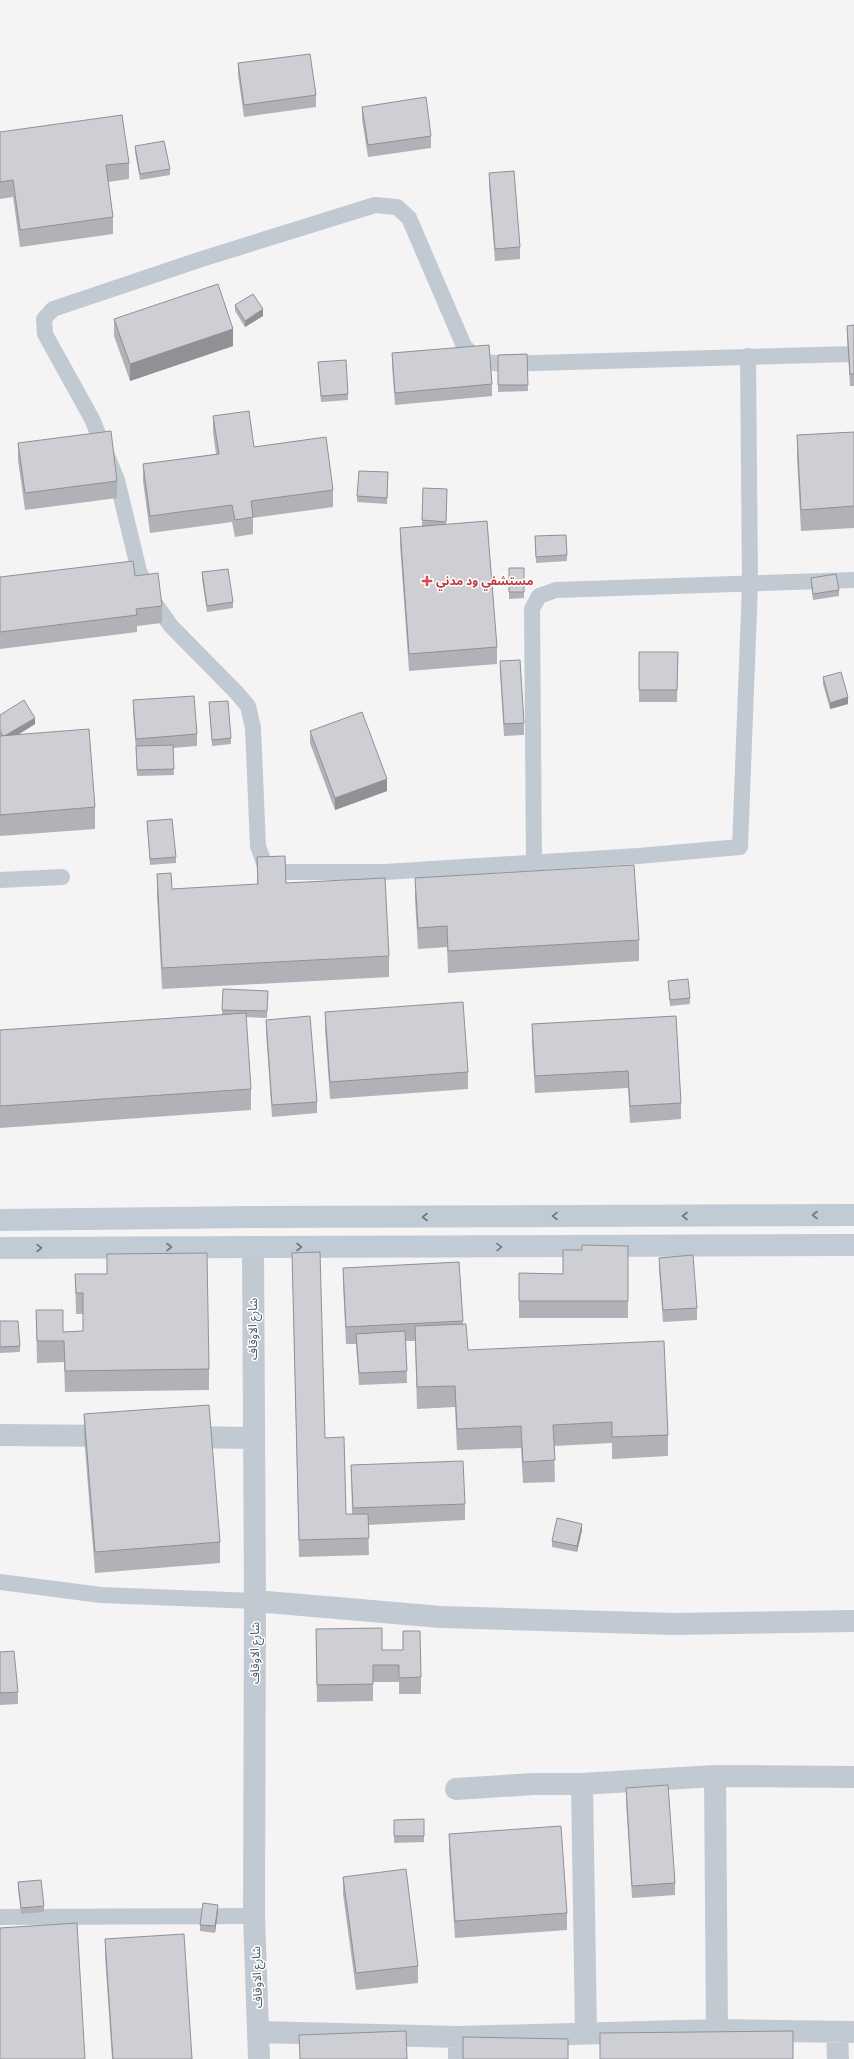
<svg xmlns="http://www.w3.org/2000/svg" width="854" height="2059" viewBox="0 0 854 2059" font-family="Figtree,'Noto Sans Arabic',sans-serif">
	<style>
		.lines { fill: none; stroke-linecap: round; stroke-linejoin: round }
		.service { stroke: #c1cad2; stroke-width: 16 }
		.minor { stroke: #c1cad2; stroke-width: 22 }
		.secondary { stroke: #c1cbd6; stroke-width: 22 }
		.wall { fill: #b0b2b7 }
		.shaded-wall { fill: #909195 }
		.building { fill: #cdcfd5; stroke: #909195 }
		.oneway { stroke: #6e7984 }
		.health-dot { fill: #e0444e; stroke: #fff; stroke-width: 1.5 }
		.labels { text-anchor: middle; stroke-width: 3; stroke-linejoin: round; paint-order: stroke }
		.health-label { font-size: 12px; font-weight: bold; fill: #be3a42; stroke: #fff; text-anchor: start }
		.street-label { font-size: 12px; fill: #4a5661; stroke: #fff }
	</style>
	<rect width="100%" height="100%" fill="#f5f3f3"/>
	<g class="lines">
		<path class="service" d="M748,356L750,584L740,847L638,856L385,872H282L264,863L258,846L253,728L248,706L236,692L171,626L152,599L139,571L117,480L92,419L45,334L44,319L53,309L205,258L375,205L397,207L409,218L464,346L479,361L502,364L854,354
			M534,863L532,609L539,596L556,590L854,580
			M0,880L62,877
			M0,1582L101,1595L255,1601
			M0,1917L254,1916"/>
		<path class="minor" d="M253,1247L255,1601L254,1916L259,2059
			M0,1435L115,1436
			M181,1437L253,1438
			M255,1601L441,1617L674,1624L854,1621
			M715,1776L717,2030
			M582,1784L586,2033
			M456,1789L533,1784H582L715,1776L854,1777
			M259,2032L459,2037L717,2030L854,2032
			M837,2032L838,2059
			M459,2059V2037"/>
		<path class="secondary" d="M0,1220L251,1217L854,1215
			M0,1248L854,1245"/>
	</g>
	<path class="wall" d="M238,63L316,95V107L244,117L238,75Z
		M362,107L431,136V148L368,157L362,119Z
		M0,132L129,163V179L108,182L113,217V234L20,247L13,197L0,199Z
		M135,146L170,169V175L140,180L135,152Z
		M489,173L520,247V259L495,261L489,185Z
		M235,305L263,316L245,327L235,311Z
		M114,319L233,346L130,381L114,336Z
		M854,325V386H850L847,337V326Z
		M392,353L492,384V396L395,405L392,365Z
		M527,354L528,391L498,392V355Z
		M318,362L348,394V400L321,402Z
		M213,416L254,447L333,490V507L253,518V534L235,537L232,522L150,533L143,481V464L216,454L213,432Z
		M854,432V528L801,531L797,457V435Z
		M18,443L117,481V498L25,510L18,460Z
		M388,472L387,504L357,502V496Z
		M423,488L447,489L446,524L497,647V664L409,671L400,545V528L422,526Z
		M535,536L567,555V561L536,563Z
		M509,568H524V598L509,599Z
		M202,572L233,602V608L207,612L202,579Z
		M135,576L162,606V623L137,626V632L0,649V577Z
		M811,578L839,590V596L813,600L811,584Z
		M639,652H678L677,702H639Z
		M500,661L524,723V735L504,736L500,673Z
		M823,677L848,704L830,709L823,684Z
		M133,700L197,734V746L173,748L174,775L137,776L136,751L133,712Z
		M209,702L231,738V744L212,746Z
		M0,715L35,724L18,735L95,807V829L0,836Z
		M310,731L387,791L335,810L310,743Z
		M147,821L176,857V863L150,865Z
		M257,857L286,883L389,956V977L162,989L157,895V874L172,889L257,885Z
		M415,878L639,940V961L448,973L447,947L418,949L415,900Z
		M668,981L690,998V1004L670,1006Z
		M223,989L268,991L267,1018L246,1017L251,1089V1110L0,1128V1030L222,1015Z
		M325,1012L468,1072V1089L330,1099L325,1029Z
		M676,1016L681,1103V1119L630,1123L628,1088L535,1093L532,1041V1024Z
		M266,1020L317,1102V1113L272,1117L266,1032Z
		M628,1246V1318H519V1273L563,1274L582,1250Z
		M292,1253L325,1438L346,1514H352L351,1465L465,1504V1520L368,1525L369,1555L299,1557Z
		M659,1258L697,1308V1320L663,1322L659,1270Z
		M459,1262L463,1324L468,1350L668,1435V1456L612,1459V1443L554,1446L555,1482L523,1483L521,1448L457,1450L455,1407L417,1409L415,1341H406L407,1383L359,1385L356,1344H346L343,1285V1268Z
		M75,1274L209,1369V1390L65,1392L64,1362L37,1363L36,1310L63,1332L83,1331V1314H76Z
		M0,1321L20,1346V1352L0,1353Z
		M84,1414L220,1542V1563L95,1573L84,1436Z
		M582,1530L577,1552L552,1547V1541Z
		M316,1629L382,1650L421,1677V1694H399V1682H373V1701L317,1702Z
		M0,1652L18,1692V1704L0,1705Z
		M626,1788L675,1883V1895L632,1898L626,1800Z
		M424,1819V1842L394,1843V1820Z
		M449,1834L567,1913V1930L455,1938L449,1851Z
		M343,1877L418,1966V1983L356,1990L343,1894Z
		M18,1882L44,1906V1912L21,1914L18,1888Z
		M218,1911L215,1933L200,1931V1925Z
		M105,1939L192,2059H112L105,1956Z"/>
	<path class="shaded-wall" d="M263,309V316L245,327V321Z
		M233,329V346L130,381V364Z
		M848,697V704L830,709V703Z
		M35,718V724L4,743V737Z
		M387,779V791L335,810V798Z
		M582,1524V1530L577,1552V1546Z
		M218,1905V1911L215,1933V1926Z"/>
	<path class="building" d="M310,54L316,95L244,105L238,63Z
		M426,97L431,136L368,145L362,107Z
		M122,115L129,163L106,165L113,217L20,230L13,180L0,182V132Z
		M164,141L170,169L140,174L135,146Z
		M514,171L520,247L495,249L489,173Z
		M218,284L233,329L130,364L114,319Z
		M253,294L263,309L245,321L235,305Z
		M854,325V374H850L847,326Z
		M489,345L492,384L395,393L392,353Z
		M527,354L528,385H498V355Z
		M346,360L348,394L321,396L318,362Z
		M249,411L254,447L326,437L333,490L251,501L253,517L235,520L232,505L150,516L143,464L219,454L213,416Z
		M111,431L117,481L25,493L18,443Z
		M854,432V506L801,510L797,435Z
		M359,471L388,472L387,498L357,496Z
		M423,488L447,489L446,522L422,520Z
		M487,521L497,647L409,654L400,528Z
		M566,535L567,555L536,557L535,536Z
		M133,561L135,576L158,573L162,606L136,609L137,615L0,632V577Z
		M509,568H524V592H509Z
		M228,569L233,602L207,606L202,572Z
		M836,574L839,590L813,594L811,578Z
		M639,652H678L677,690H639Z
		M520,660L524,723L504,724L500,661Z
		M841,672L848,697L830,703L823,677Z
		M194,696L197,734L136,739L133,700Z
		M24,700L35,718L6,735L3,736L0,731V715Z
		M228,701L231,738L212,740L209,702Z
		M362,712L387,779L335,798L310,731Z
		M89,729L95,807L0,815V736Z
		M173,745L174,769L137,770L136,746Z
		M172,819L176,857L150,859L147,821Z
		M285,856L286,883L385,878L389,956L162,968L157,874L171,873L172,889L258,884L257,857Z
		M634,865L639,940L448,951L447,926L418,928L415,878Z
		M688,979L690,998L670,1000L668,981Z
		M223,989L268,991L267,1011L222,1010Z
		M463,1002L468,1072L330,1082L325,1012Z
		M246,1013L251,1089L0,1106V1030Z
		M310,1016L317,1102L272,1105L266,1020Z
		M676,1016L681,1103L630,1106L628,1071L535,1076L532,1024Z
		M582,1245L628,1246V1301H519V1273L563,1274V1250H582Z
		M320,1252L325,1438L344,1437L346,1514H368L369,1538L299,1540L292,1253Z
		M207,1253L209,1369L65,1371L64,1341H37L36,1310H63V1332L83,1331V1293H76L75,1274H107V1254Z
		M693,1255L697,1308L663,1310L659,1258Z
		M459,1262L463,1321L346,1327L343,1268Z
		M0,1321H18L20,1346L0,1347Z
		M466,1324L468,1350L664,1341L668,1435L612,1437V1422L553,1425L555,1460L523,1462L521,1426L457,1429L455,1386L417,1387L415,1326Z
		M405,1331L407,1371L359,1373L356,1334Z
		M209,1405L220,1542L95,1552L84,1414Z
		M463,1461L465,1504L353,1508L351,1465Z
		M557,1518L582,1524L577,1546L552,1541Z
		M382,1628V1650H403V1631H420L421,1677L399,1678V1665H373V1684L317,1685L316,1629Z
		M14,1651L18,1692L0,1693V1652Z
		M668,1785L675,1883L632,1886L626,1788Z
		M424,1819V1836H394V1820Z
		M561,1826L567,1913L455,1921L449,1834Z
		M406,1869L418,1966L356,1973L343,1877Z
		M41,1880L44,1906L21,1908L18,1882Z
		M203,1903L218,1905L215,1926L200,1925Z
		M77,1923L85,2059H0V1928Z
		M184,1934L192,2059H113L105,1939Z
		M406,2031L407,2059H300L299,2035Z
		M793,2031V2059H600V2033Z
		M463,2037L568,2039V2059H463Z"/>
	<defs><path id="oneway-chevron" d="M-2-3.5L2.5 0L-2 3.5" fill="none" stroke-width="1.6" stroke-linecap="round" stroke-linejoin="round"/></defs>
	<g class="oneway">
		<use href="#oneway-chevron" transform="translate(815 1215) rotate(180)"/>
		<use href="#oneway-chevron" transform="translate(555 1216) rotate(180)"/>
		<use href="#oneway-chevron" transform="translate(685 1216) rotate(180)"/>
		<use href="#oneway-chevron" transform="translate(425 1217) rotate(180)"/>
		<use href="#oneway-chevron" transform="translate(169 1247)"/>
		<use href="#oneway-chevron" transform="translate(299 1247)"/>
		<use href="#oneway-chevron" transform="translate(499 1247) rotate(-1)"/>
		<use href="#oneway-chevron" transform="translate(39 1248)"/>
	</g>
	<path class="health-dot" d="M425 575h4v4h4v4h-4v4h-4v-4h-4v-4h4z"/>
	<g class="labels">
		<g class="health-label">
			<text x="436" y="585">مستشفي ود مدني</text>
		</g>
		<g class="street-label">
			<text transform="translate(253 1329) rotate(-90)" y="4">شارع الاوقاف</text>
			<text transform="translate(255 1653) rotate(-90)" y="4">شارع الاوقاف</text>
			<text transform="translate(257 1977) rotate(-92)" y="4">شارع الاوقاف</text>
		</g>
	</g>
</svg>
